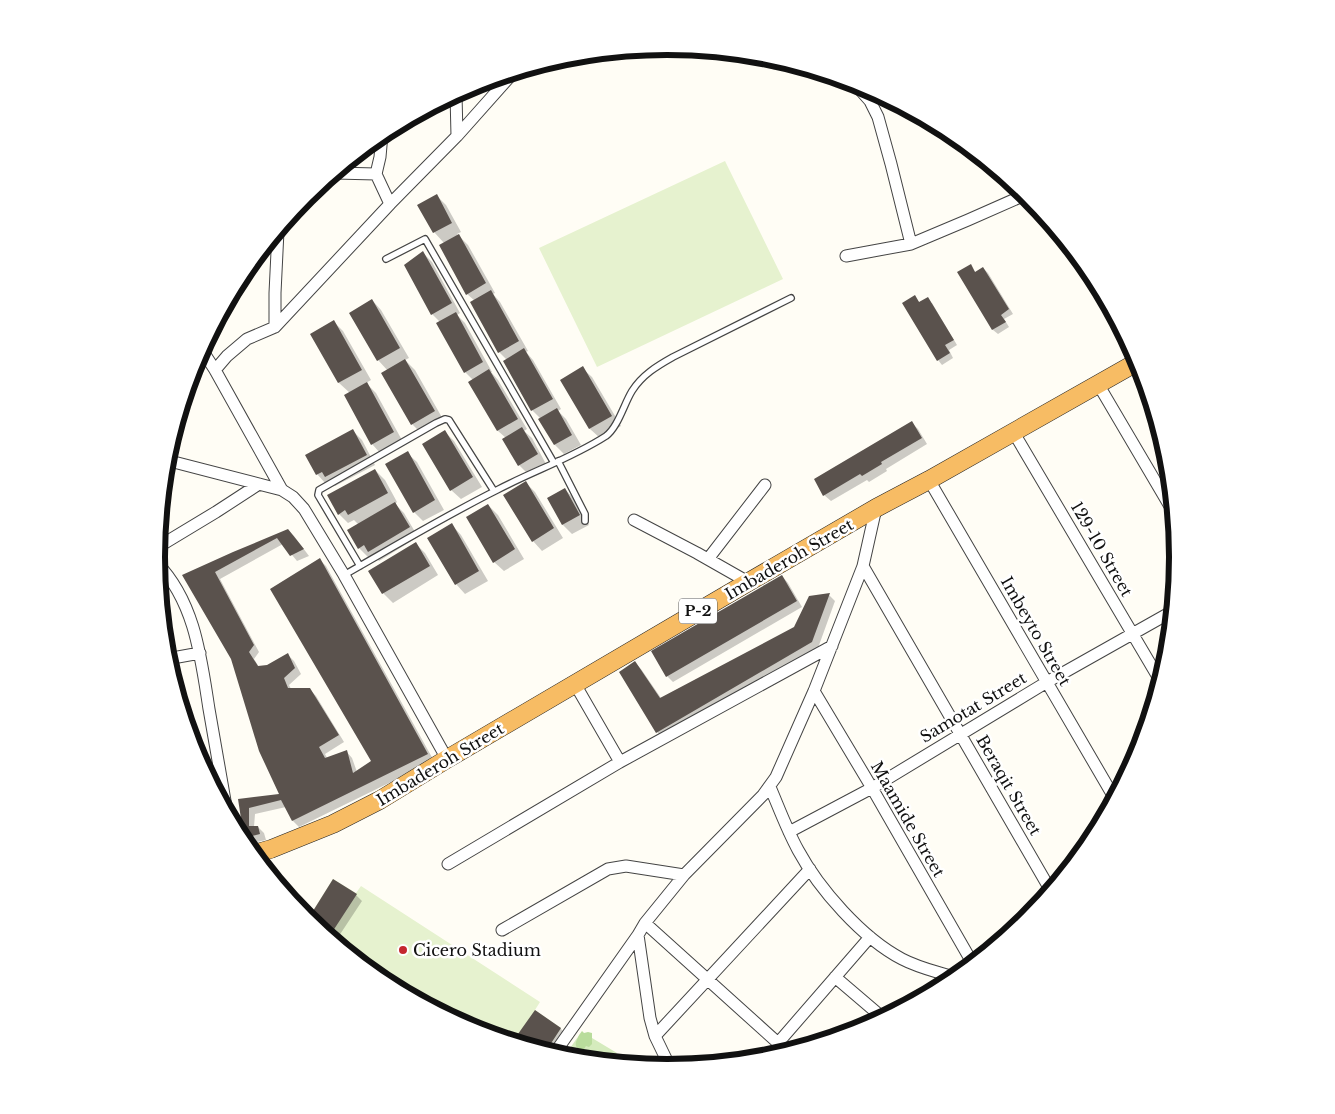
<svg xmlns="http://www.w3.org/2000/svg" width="1335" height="1114" viewBox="0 0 1335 1114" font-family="'Libre Baskerville',serif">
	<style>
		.green { fill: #d5ebbd }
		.forest { fill: #b9dc9c }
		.pitch { fill: #e6f2cf }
		.shadow { fill: #0003 }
		.building { fill: #5a524d }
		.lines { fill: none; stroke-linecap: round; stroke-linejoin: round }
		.service-casing { stroke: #444; stroke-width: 8 }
		.minor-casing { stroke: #444; stroke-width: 13 }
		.trunk-casing { stroke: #222; stroke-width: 19 }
		.service { stroke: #fff; stroke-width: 5.5 }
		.minor { stroke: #fff; stroke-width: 11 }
		.trunk { stroke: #f7bc64; stroke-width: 18 }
		.poi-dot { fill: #c4262e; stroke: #fff; stroke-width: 2 }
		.labels { text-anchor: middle; stroke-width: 5; stroke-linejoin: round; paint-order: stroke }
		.shield { fill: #fff; stroke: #585858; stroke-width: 1 }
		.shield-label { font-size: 15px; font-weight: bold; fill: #111 }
		.street-label { font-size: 16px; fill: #111; stroke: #fff }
		.poi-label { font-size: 16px; fill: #111; stroke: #fff; text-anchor: start }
		.rim { fill: none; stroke: #111; stroke-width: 6 }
	</style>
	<rect width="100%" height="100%" fill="#fffdf5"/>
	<path class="green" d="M577,1038L576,1044L586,1046L591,1041L592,1038L617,1053L609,1062L564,1057Z"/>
	<path class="forest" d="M582,1031L584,1033L588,1032L592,1033V1044L589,1047L586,1046L584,1049C570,1050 577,1037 582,1031Z"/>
	<path class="pitch" d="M725,161L783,279L597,367L539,248Z
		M333,879L356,893L361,886L540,1002L535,1010L561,1028L546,1051L472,1029L384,982L308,919Z"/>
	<path class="shadow" d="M764,56H767L787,62L774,70L770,65Z
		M437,196L446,205L461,232L457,234L468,245L495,293L493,294L500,302L528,351L526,352L533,360L561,409L558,411L566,419L581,445L564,454L555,445L540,419H541L532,410L507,360L499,352L475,301L467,294L444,243L434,232Z
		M423,253L432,262L460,313L457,315L465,323L492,372H491L498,380L527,429L524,431L532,438L546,464L528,474L519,465L506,438L498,431L470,382L473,380L465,372L440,322L432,314Z
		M970,266L976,273L983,268L988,273L1013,314L1004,319L1009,327L998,334L993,330L959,273Z
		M915,297L920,303H932L957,345L949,350L953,358L942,365L938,360Z
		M372,300L381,310L409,358L405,360L415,370L444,421L421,433L412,424L388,371L378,360L351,313Z
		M334,322L343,331L371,380L366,383L376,393L403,442L381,454L372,444L350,393L339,383L312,334Z
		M582,368L592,377L621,426L600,438L590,429L562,380Z
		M912,423L918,429L927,444L886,469L887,471L869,482L867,480L831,501L824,495L815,480Z
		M353,431L362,440L375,465L335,486L331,482L326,484L317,474Z
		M445,432L454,441L482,487L461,499L451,490Z
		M407,453L417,462L444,510L423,521L414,512Z
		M375,470L385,480L397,502L395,504L404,513L418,537L379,561L373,555L369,558L359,548V525L354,520L348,523L339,514Z
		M526,483L535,492L563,538L542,551L533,541Z
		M565,489L574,499L589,525L572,534L563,525L549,498Z
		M488,505L498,515L524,559L504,571L494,562Z
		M452,525L461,535L488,581L465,594L456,584Z
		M288,530L294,536L309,556L297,561L283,544L220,579L259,652L254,659L259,667L267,666L288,655L294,661L301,674L289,685L291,689L310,690L316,696L344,742L325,754L327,758L346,751L352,758L357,772L372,761L320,560L326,566L434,761L299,827L293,821L286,807L255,814L254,827H258L264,833L266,840L251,843L245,837L239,801L281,795L232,658L184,576Z
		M416,544L425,553L438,575L393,603L383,593L370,571Z
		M782,576L788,583L802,607L673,682L667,676Z
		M829,595L835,601L818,648L663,738L657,732L635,663L641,669L661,698L795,628Z
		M333,881L356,895L362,901L335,942L309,920Z
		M535,1012L561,1029L567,1035L554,1054L514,1042Z"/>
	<path class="building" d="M763,56H767L779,60L769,66Z
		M437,194L452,223L433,233L417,205Z
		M459,234L486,283L466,295L439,245Z
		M423,251L452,303L431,315L404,265Z
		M971,264L975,272L983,267L1009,309L1001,315L1006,322L992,330L957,272Z
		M491,290L519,341L498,353L470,302Z
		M915,295L919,302L928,297L954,340L945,345L950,353L937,361L902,303Z
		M372,299L400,348L377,361L349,313Z
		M456,312L483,362L464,373L436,323Z
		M334,320L362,370L338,383L310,334Z
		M524,348L553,399L531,411L503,361Z
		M405,359L435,411L411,425L381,373Z
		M583,366L612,416L589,429L560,380Z
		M489,369L518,419L497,431L468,382Z
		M367,382L394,432L371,445L344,395Z
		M557,408L572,435L554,445L538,419Z
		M912,421L922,438L881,462L882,464L862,476L860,474L823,496L814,479Z
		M522,427L538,454L518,466L502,439Z
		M353,429L367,455L325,477L322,472L316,475L305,455Z
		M445,430L473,477L450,491L422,444Z
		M408,451L435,500L413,513L385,464Z
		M375,469L388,493L348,515L345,510L338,515L327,495Z
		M526,481L554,528L532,542L503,495Z
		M565,488L580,515L562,525L547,498Z
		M395,502L410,527L368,552L364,545L358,549L347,530Z
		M488,504L515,549L493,563L466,517Z
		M452,523L479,571L455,585L427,538Z
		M288,529L304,549L290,556L277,538L215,572L254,645L249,652L258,666L267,665L288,653L295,668L284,678L288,688H310L339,735L319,747L325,758L347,750L353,773L371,761L270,589L320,558L428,754L292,821L281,800L249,808V826H258L260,834L244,838L238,799L279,794L259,751L231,659L182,575L233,552Z
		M416,542L430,566L382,594L368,571Z
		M782,575L797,601L666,677L651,651Z
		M830,593L812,642L656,733L619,672L635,661L660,698L794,627L809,596Z
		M333,879L357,894L329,937L308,919Z
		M535,1010L561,1028L546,1051L513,1041Z"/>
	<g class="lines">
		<g class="service-casing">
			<path id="service" d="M386,259L425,239L554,463
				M558,461L585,514V521
				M360,566L318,495L319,490L436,423L445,419L449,420L494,491
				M344,575C395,546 445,516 497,490C533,471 572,458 606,436C618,427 624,404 632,391C642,375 657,366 673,357L791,298"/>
		</g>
		<g class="minor-casing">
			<path id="minor" d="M854,83L870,101L878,117L891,164L911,244
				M456,94L457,136
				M382,134L380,157L376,174L390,204
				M335,173L376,174
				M846,256L911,244L968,220L1027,194
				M275,327V293L278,231
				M202,350L215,370L282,490L293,497L304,509L344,575L447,759
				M215,370L227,356L247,339L275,327L390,204L457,136L514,72
				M1098,384L1174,513
				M1014,433L1161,682
				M166,460L282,490
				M929,480L1115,799
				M634,520L697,553L748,582
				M158,547L216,512L259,484
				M708,559L765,485
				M157,563C195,602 201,658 209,709C215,743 221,777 227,812
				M863,566L1051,891
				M167,659L200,653
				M575,684L620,762
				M814,691L872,788L973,964
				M770,787C779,808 787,830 798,850C819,889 862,938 902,959C919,968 938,972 956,978
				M789,832L872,788L1047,682L1173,611
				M448,864L620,762L832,646
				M645,923L788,1052
				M502,930L608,869L626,866L684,875
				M835,977L883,1018
				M655,1036L810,869
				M778,1043L870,937
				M554,1054L638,935
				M670,1067L655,1036L650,1018L638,935L645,923L684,875L763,795L776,777L814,691L863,566L876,508"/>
		</g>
		<g class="trunk-casing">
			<path id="trunk" d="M254,854L271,849L333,824L380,800L447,759L740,587L876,508L929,480L1139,361"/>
		</g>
		<use href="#service" class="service"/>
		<use href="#minor" class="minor"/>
		<use href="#trunk" class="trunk"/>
	</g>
	<circle class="poi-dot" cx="403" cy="950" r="5"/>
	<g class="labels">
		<rect class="shield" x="679" y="598.5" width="38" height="25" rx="4"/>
		<g class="shield-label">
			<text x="698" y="616">P-2</text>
		</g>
		<g class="street-label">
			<text transform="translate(1102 549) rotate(60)" y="6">129-10 Street</text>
			<text transform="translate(789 559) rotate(-30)" y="6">Imbaderoh Street</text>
			<text transform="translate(1036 631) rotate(60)" y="6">Imbeyto Street</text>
			<text transform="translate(973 707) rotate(-31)" y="6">Samotat Street</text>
			<text transform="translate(440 764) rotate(-31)" y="6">Imbaderoh Street</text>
			<text transform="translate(1009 785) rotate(60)" y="6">Beraqit Street</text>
			<text transform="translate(908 819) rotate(60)" y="6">Maamide Street</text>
		</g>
		<g class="poi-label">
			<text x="413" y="956">Cicero Stadium</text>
		</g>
	</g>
	<path d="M0 0H1335V1114H0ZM165 557a502 502 0 1 1 1004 0a502 502 0 1 1-1004 0Z" fill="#fff" fill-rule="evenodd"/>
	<path class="rim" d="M165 557a502 502 0 1 1 1004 0a502 502 0 1 1-1004 0Z"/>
</svg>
